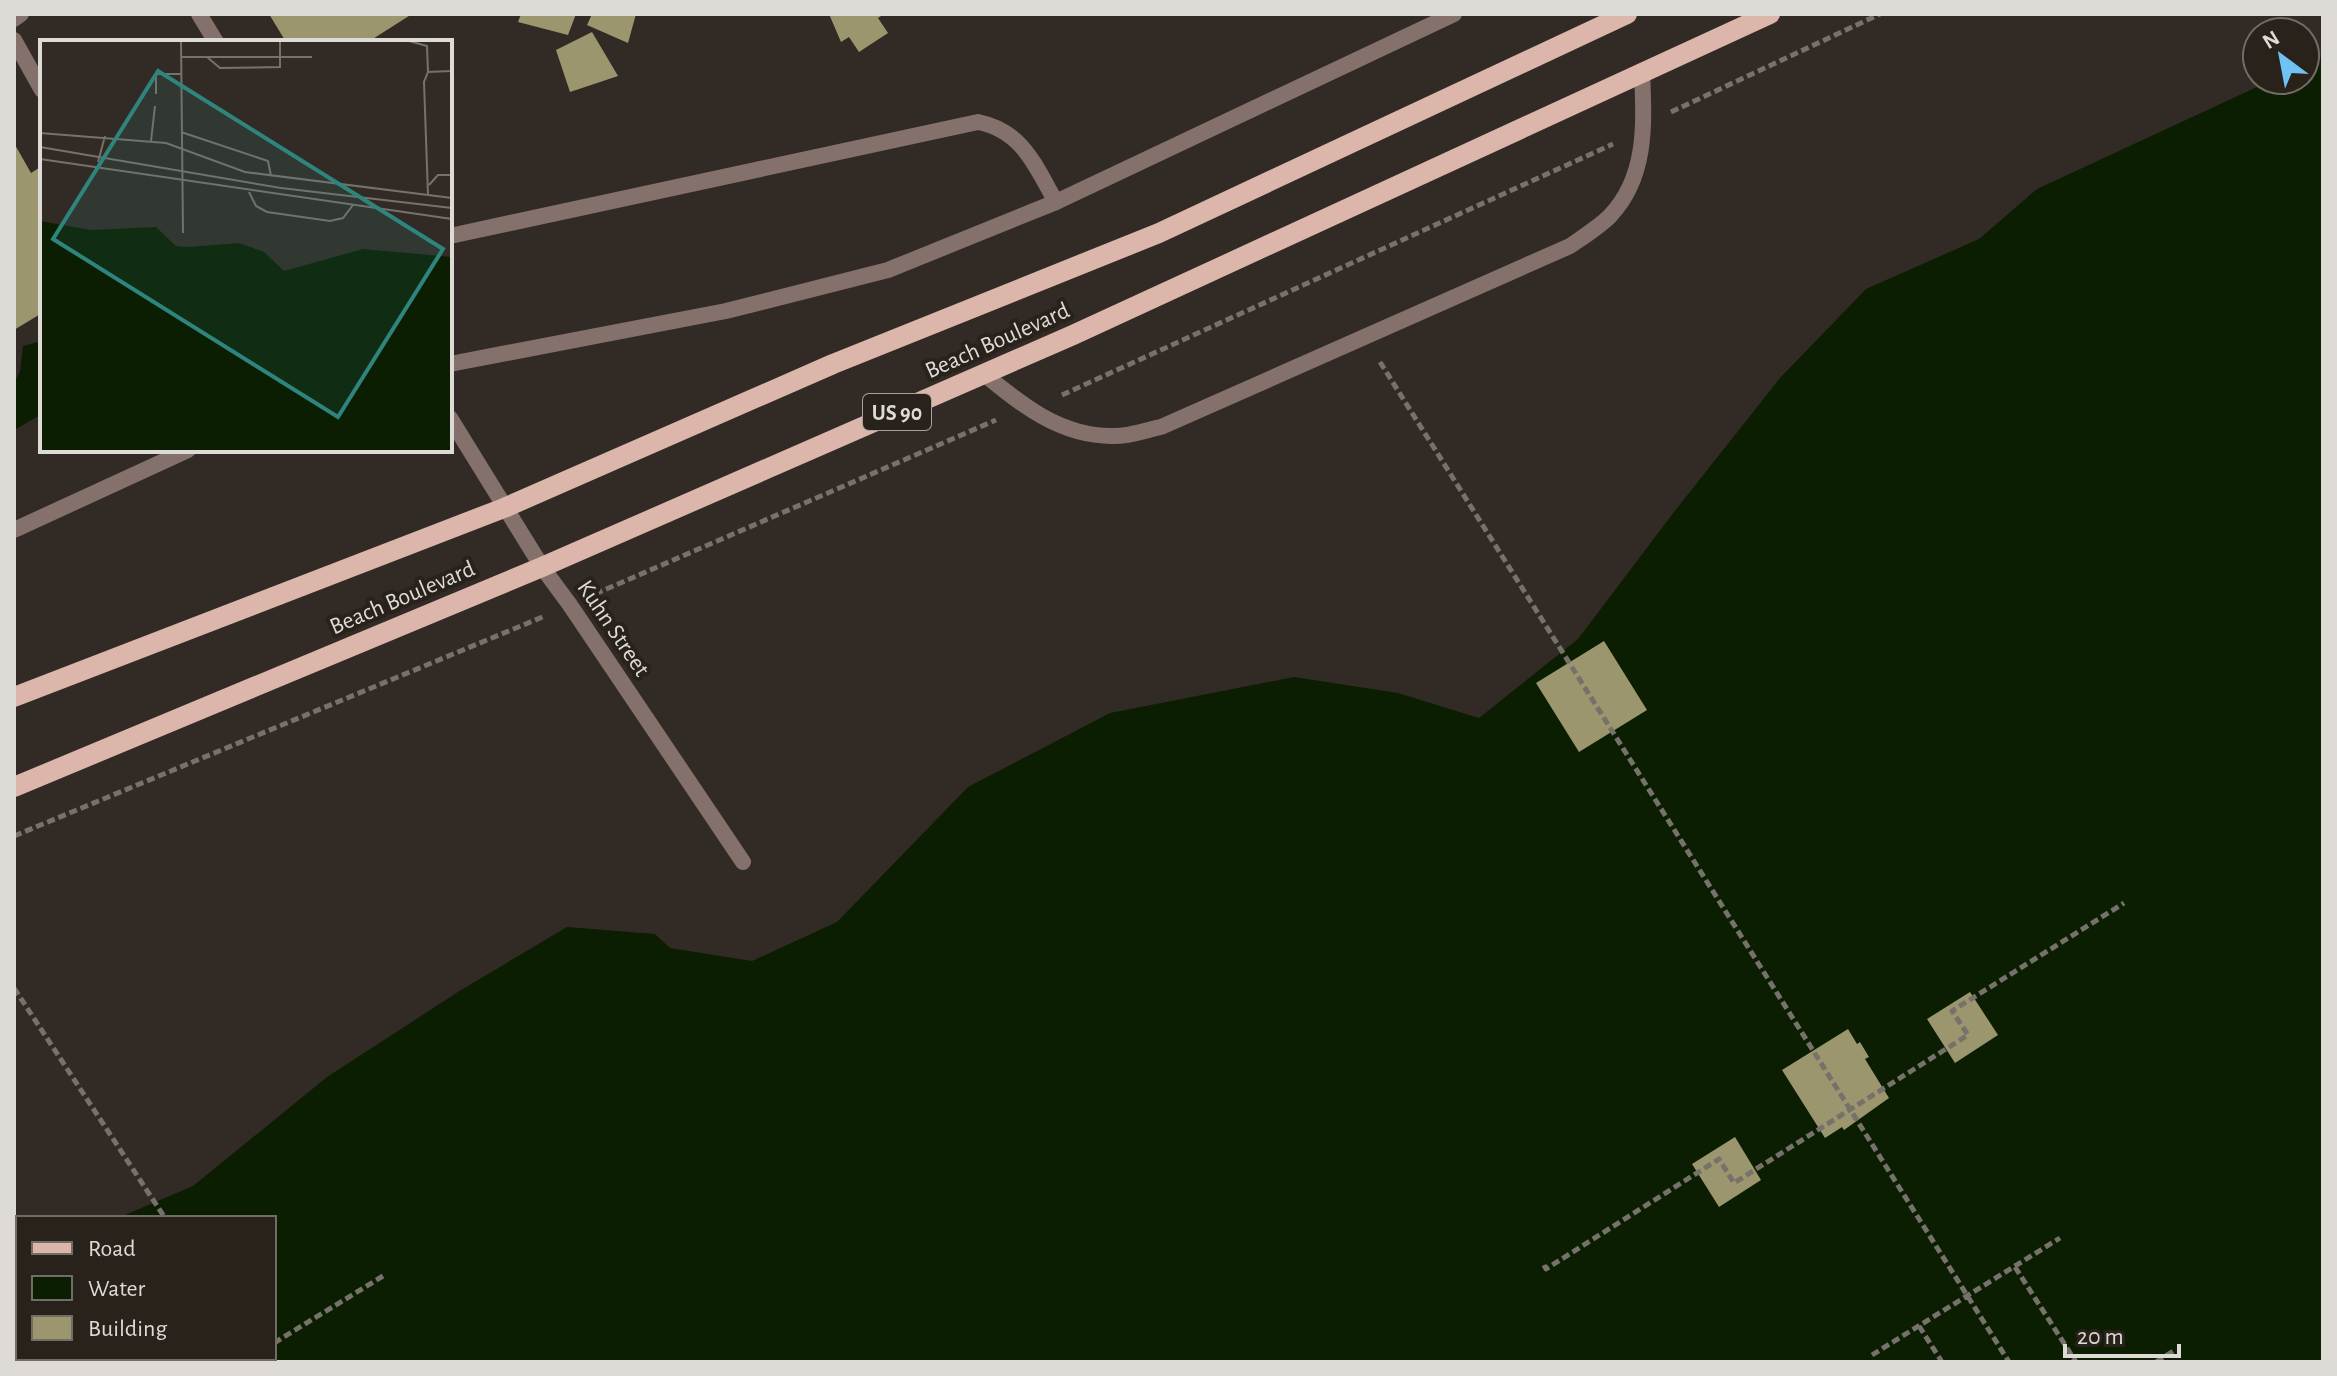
<svg xmlns="http://www.w3.org/2000/svg" width="2337" height="1376" viewBox="0 0 2337 1376" font-family="'Alegreya Sans',sans-serif">
	<style>
		.water { fill: #0b1e02 }
		.building { fill: #9b966e }
		.lines { fill: none; stroke-linecap: round; stroke-linejoin: round }
		.path { stroke: #77716c; stroke-width: 5; stroke-dasharray: 8 4; stroke-linecap: butt }
		.service { stroke: #84716c; stroke-width: 16 }
		.minor { stroke: #84716c; stroke-width: 16 }
		.primary { stroke: #dcb5ab; stroke-width: 20 }
		.labels { text-anchor: middle; stroke-width: 8; stroke-linejoin: round; paint-order: stroke }
		.shield { fill: #28221b; stroke: #a7a39d; stroke-width: 2 }
		.shield-label { font-size: 22px; font-weight: bold; fill: #dedad5 }
		.street-label { font-size: 24px; fill: #dedad5; stroke: #28221b }
		.inset-road { fill: none; stroke: #77716b; stroke-width: 2 }
		.view { fill: #2e857d; fill-opacity: 0.15; stroke: #2e857d; stroke-width: 4 }
		.inset-edge { fill: none; stroke: #dedad5; stroke-width: 4 }
	</style>
	<rect width="100%" height="100%" fill="#322b25"/>
	<path class="water" d="M2323,56V1362H14V1258L18,1256V1358H274V1218H118L193,1186L327,1077L461,990L567,927L655,934L670,948L752,961L837,922L968,787L1110,713L1294,677L1398,693L1479,718L1578,639L1674,512L1780,378L1866,289L1979,239L2037,189L2272,80H2305V64Z
		M42,341V414L16,429L14,426V384L20,371L23,346Z"/>
	<path class="building" d="M269,14H412L368,42H286Z
		M521,14H576L568,35L518,22Z
		M592,14H636L628,43L587,25Z
		M829,14H884L878,18L888,33L859,52L849,37L841,42Z
		M592,32L618,76L570,92L556,50Z
		M14,143L31,173L42,166V313L14,330Z
		M1604,641L1647,710L1579,752L1536,683Z
		M1970,992L1998,1035L1955,1063L1927,1019Z
		M1848,1029L1857,1044L1860,1042L1869,1057L1865,1059L1889,1098L1844,1130L1842,1127L1825,1138L1782,1070Z
		M1735,1137L1761,1180L1719,1207L1692,1164Z"/>
	<g class="lines">
		<path class="path" d="M1671,112L1880,14
			M1380,362L2009,1362
			M1062,395L1613,144
			M595,594L996,420
			M14,836L545,616
			M14,988L165,1218
			M1544,1265L1546,1269L1719,1159L1734,1183L1968,1035L1952,1011L2124,903
			M2015,1267L2076,1362
			M1919,1326L1942,1362
			M274,1343L383,1276
			M1872,1355L2060,1238
			M256,1358L259,1362
			M244,1362L251,1358
			M2156,1362L2175,1350"/>
		<path class="service" d="M14,19L21,14
			M14,40L42,90
			M450,236L978,122C1023,131 1035,166 1056,202"/>
		<path class="minor" d="M199,14L216,42
			M450,364L726,311L888,270L1056,202L1454,14
			M984,374C1022,405 1060,436 1112,436C1128,437 1146,430 1161,427L1570,246C1583,237 1599,227 1610,216C1648,176 1644,122 1642,71
			M450,418L542,567L570,605L743,862
			M14,530L188,450"/>
		<path class="primary" d="M14,697L504,508L833,364L1159,233L1627,14
			M14,787L542,567L1073,335L1770,14"/>
	</g>
	<g class="labels">
		<rect class="shield" x="863" y="394" width="68" height="36" rx="6"/>
		<g class="shield-label">
			<text x="897" y="420">US 90</text>
		</g>
		<g class="street-label">
			<text transform="translate(997 340) rotate(-24)" y="8">Beach Boulevard</text>
			<text transform="translate(402 597) rotate(-23)" y="8">Beach Boulevard</text>
			<text transform="translate(614 628) rotate(56)" y="8">Kuhn Street</text>
		</g>
	</g>
	<g transform="translate(40 40)">
		<rect width="412" height="412" fill="#322b25"/>
		<path d="M0,181L51,190L116,187L136,206L149,207L199,203L224,212L244,231L323,209L412,217V411H0Z" fill="#0b1e02"/>
		<path class="inset-road" d="M141,1L143,193M369,1L387,6L388,32L412,31M141,17H272M167,17L180,28L240,27V1M388,32L384,42L388,155M116,54V34H141M141,92L228,121L231,136M0,93L126,103L205,132L412,158M111,101L115,66M0,107L241,148L412,168M0,119L412,179M58,122L65,96M389,145L398,135H412M209,152L216,166L227,172L290,181L303,178L313,165"/>
		<path class="view" d="M118,31L403,209L298,377L13,199Z"/>
		<rect width="412" height="412" class="inset-edge"/>
	</g>
	<rect width="2337" height="1376" fill="none" stroke="#dedad5" stroke-width="32"/>
	<rect x="16" y="1216" width="260" height="144" fill="#28221b" stroke="#716c65" stroke-width="2"/>
	<rect x="32" y="1242" width="40" height="12" fill="#dcb5ab" stroke="#716c65" stroke-width="2"/>
	<text x="88" y="1256" font-size="24" fill="#dedad5">Road</text>
	<rect x="32" y="1276" width="40" height="24" fill="#0b1e02" stroke="#716c65" stroke-width="2"/>
	<text x="88" y="1296" font-size="24" fill="#dedad5">Water</text>
	<rect x="32" y="1316" width="40" height="24" fill="#9b966e" stroke="#716c65" stroke-width="2"/>
	<text x="88" y="1336" font-size="24" fill="#dedad5">Building</text>
	<g transform="translate(2281 56) rotate(328)"><circle r="38" fill="#28221b" stroke="#716c65" stroke-width="2"/>
	<path d="M0-6L14 30L0 20L-14 30Z" fill="#70c1f4"/>
	<text y="-12" font-size="22" font-weight="bold" text-anchor="middle" fill="#dedad5">N</text>
	</g>
	<path d="M2065 1344v12h114v-12" fill="none" stroke="#dedad5" stroke-width="4"/>
	<text x="2077" y="1344" font-size="24" fill="#dedad5" stroke="#28221b" stroke-width="6" paint-order="stroke">20 m</text>
</svg>
